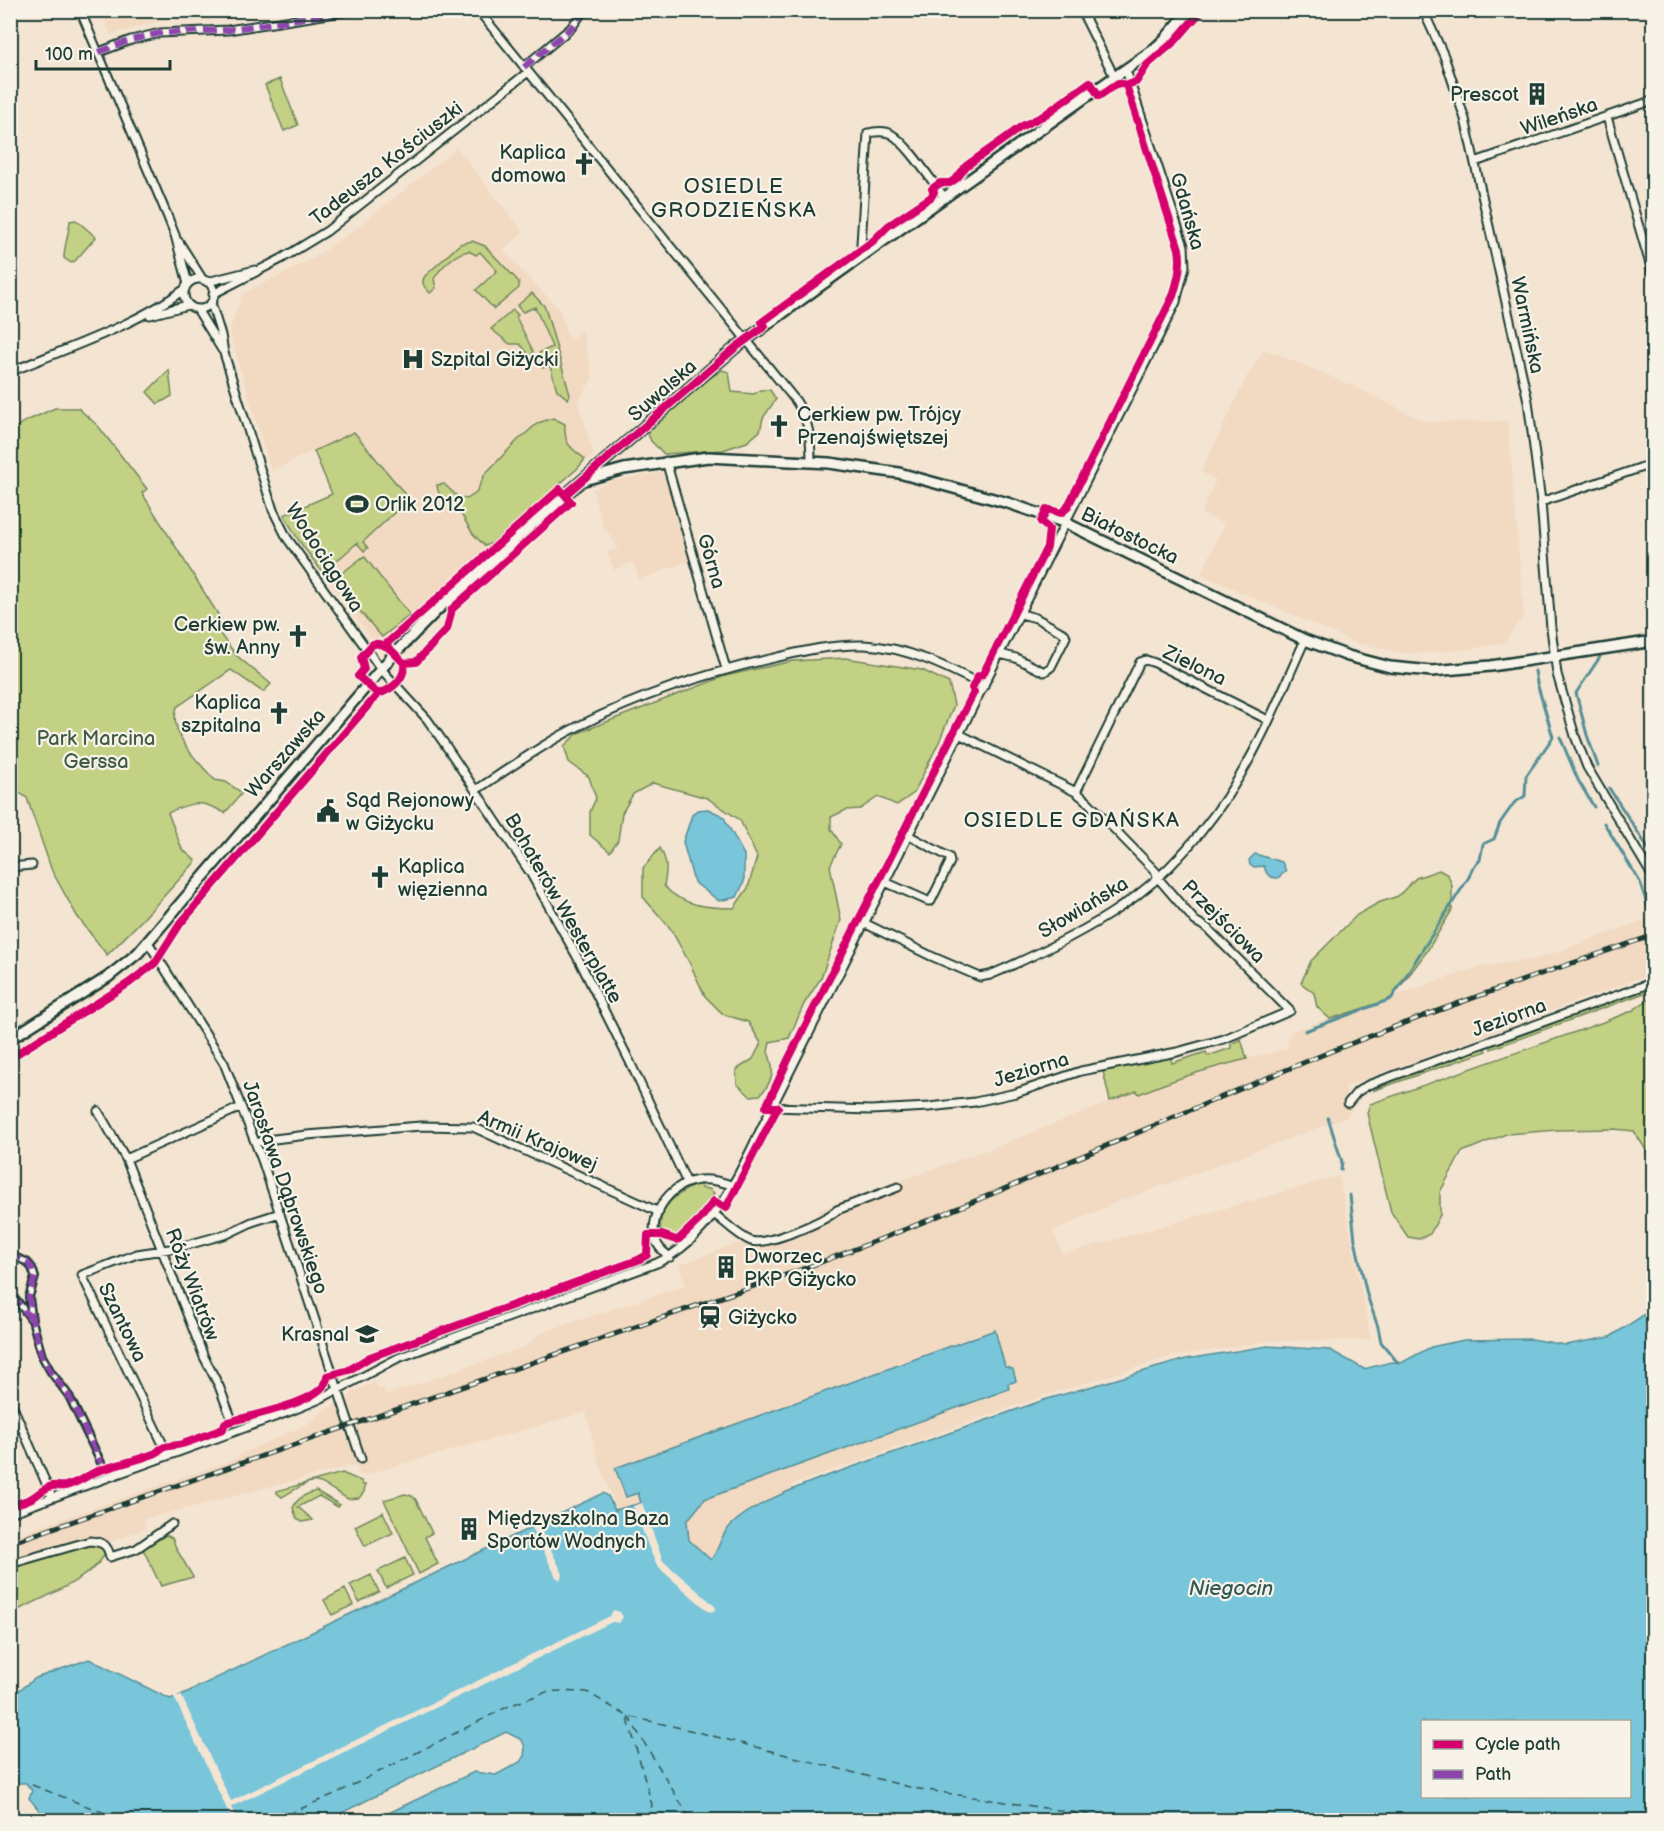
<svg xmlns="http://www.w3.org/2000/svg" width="1664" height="1831" viewBox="0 0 1664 1831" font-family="'Balsamiq Sans',sans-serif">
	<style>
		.built { fill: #f2dac2 }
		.green { fill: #c3d185; stroke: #71875c; stroke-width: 1.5 }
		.water { fill: #79c5d9; stroke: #558f97; stroke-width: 1.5; fill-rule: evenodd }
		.pier { fill: #f4e4d2 }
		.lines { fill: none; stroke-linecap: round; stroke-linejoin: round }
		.stream { stroke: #558f97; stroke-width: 3 }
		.ferry { stroke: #315855; stroke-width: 1.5; stroke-dasharray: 8 6; stroke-linecap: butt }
		.pedestrian-casing { stroke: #1f3d34; stroke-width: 10 }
		.minor-casing { stroke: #1f3d34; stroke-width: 11 }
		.tertiary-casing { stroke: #1f3d34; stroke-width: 14 }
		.pedestrian { stroke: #f7f3e8; stroke-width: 5 }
		.minor { stroke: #f7f3e8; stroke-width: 7 }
		.tertiary { stroke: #f7f3e8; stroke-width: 9 }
		.rail-casing { stroke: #1f3d34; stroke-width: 5 }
		.rail { stroke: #f7f3e8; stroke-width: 3; stroke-dasharray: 9; stroke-linecap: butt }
		.quiet { stroke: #8e44ad; stroke-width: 6; stroke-dasharray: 12 6; stroke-linecap: butt }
		.cycleway-casing { stroke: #f7f3e8; stroke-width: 11 }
		.cycleway { stroke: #d6006c; stroke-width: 8 }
		.labels { text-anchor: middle; stroke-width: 4.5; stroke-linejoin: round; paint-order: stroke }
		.poi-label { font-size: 20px; fill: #1f3d34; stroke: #f7f3e8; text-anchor: start }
		.street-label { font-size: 20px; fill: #1f3d34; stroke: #f7f3e8 }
		.park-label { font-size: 20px; fill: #405b44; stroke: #f7f3e8 }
		.neighbourhood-label { font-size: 21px; letter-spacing: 1.5px; fill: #1f3d34; stroke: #f7f3e8 }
		.water-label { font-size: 21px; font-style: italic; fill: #315855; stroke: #f7f3e8 }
	</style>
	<rect width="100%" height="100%" fill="#f4e4d2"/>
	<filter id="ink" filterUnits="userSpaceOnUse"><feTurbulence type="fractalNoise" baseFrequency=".0167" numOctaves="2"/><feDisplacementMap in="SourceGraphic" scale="12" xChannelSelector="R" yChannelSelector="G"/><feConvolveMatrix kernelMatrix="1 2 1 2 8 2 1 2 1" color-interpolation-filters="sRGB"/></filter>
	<g filter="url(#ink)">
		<path class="built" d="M224,10L225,13L208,21L166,19L111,35L100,11Z
			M457,148L523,232L503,251L560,310L569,341L582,330L593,377L578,403L594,455L484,550L387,641L372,640L323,573L357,543L364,551L368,548L363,542L409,499L354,432L271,471L229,331L243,293L289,271L317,256L354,230Z
			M1265,349L1353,386L1426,422L1508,421L1524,615L1504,643L1470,649L1409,654L1355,643L1201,574L1224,524L1201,513L1216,480L1201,472L1246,378Z
			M666,472L690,556L688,561L639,580L633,562L614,570L607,553L618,547L603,526L592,489L615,480Z
			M1653,917V973L1345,1087L1352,1108L1347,1117L1115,1203L1053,1231L1063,1254L1339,1176L1371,1340L1268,1341L1171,1357L1043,1396L794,1484L737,1554L675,1596L626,1531L598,1461L586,1412L361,1476L355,1465L145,1519V1529L96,1547L11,1568L10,1537L236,1459L242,1453L310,1423L324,1410L350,1398L353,1391L376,1382L378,1389L383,1388L386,1395L527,1346L540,1333L686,1285L679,1265L757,1236L762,1239L793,1228V1226L820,1216L818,1210L995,1147L1138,1091L1139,1093L1170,1080L1211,1068L1286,1049L1290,1032L1478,967L1537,959Z"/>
		<path class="green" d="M280,79L298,125L284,131L265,85Z
			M76,220L96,237L75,261L71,263L64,258C64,246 69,233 70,221Z
			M472,241L485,246L519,282V288L494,309L476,290L497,271L480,252L476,255L469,251C456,252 440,268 434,279L436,288L430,293C425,288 420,283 425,276L460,244Z
			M532,293L545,307L570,395L568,399L557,390L550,366L542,368L538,363L539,353L552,347L535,307L523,312L517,306Z
			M513,310L518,315L516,317L533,351L531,357L520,344H510L491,329Z
			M169,370L172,396L158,404L147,392Z
			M722,370L729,372L732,392L754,394L760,390H770L776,399L763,418L760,431L747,442L723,450L664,454L651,441L648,434L653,425L708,379Z
			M55,408H78L98,426L147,489L142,493L221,619L213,625L237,656L271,684L263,692L231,670L177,707C167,733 199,763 215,780L226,782L242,793L225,813C201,800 192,801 168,813L182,849L196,861L143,919L107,955L77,916L52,871L27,798L11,787L10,432L22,423Z
			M553,418L565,424C564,445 570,447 585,459L578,468L492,543L485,546L473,534L455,504C443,500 438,497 437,485L444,484L458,497L467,499L476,493L485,474L517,441L538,423Z
			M354,432L409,499L363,542L368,548L364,551L357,543L323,573L299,541L284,515L332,494L314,451Z
			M364,556L410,615L382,637L333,580Z
			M845,658L922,670L949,683L954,705L939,742L914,793L897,805L878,797L860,809L846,810L831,817V829L841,844L830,866L841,920L821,978L804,1004L789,1038L770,1042L768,1052C775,1069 774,1081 760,1095L750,1096L737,1084L736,1070L753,1059L761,1043L748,1022L723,1014L705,996L690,964L670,928L643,897V868L660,848C668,862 667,870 664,886C682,906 708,908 734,908L748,888L757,857L740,820L707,798L653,783L633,794L622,813L618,840L610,852L590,835V812L596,798L589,777L569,762L564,746L578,733L725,676L793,661Z
			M1439,870L1448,875L1452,886V910L1427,951L1391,999L1330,1019L1317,1007L1314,993L1301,983L1311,961L1357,915L1378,903L1398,896L1416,878Z
			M1653,986V990L1491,1049V1046Z
			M1653,996V1161L1634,1131L1614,1129L1557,1130L1506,1134L1462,1152L1440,1192V1215L1430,1234L1419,1239L1408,1237L1391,1212L1367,1113L1370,1104L1598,1024L1632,1011Z
			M1241,1039L1247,1059C1210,1068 1174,1079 1139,1094L1137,1091L1110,1101L1103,1071L1170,1057L1172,1063L1206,1052L1208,1056L1231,1048V1044Z
			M1484,1048L1487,1051L1372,1091L1397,1079Z
			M695,1185H701V1188L709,1189L714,1193L698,1216L677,1237L660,1229C660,1205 675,1195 695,1185Z
			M342,1473L361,1481L363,1485H365L364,1492L359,1498L348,1499C312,1478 320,1475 282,1497L277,1493V1491Z
			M316,1491L340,1505L338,1507L319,1496L298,1507L313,1520L302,1522L297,1519L293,1508C297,1498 306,1494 316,1491Z
			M405,1494L412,1496L416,1500L432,1533L425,1537L438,1564L419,1574L384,1500Z
			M383,1512L393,1533L365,1546L355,1526Z
			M166,1535L172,1538L177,1550L193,1577L161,1586L143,1549Z
			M91,1544L105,1549C106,1573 30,1604 11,1613L10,1567Z
			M405,1558L413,1575L386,1588L378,1571Z
			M371,1575L379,1592L359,1602L350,1585Z
			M345,1589L353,1605L332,1615L324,1600Z"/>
		<path class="water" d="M708,809L723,816L744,855V882L737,897L719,901L694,882L683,842L692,815L697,810Z
			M1255,854L1282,862L1286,871L1278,878C1269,878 1266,874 1264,866L1253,867L1250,865L1249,860Z
			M1653,1309V1820H374L474,1772L496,1775L520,1762L524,1756L525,1747L522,1740L506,1732L327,1820H47L29,1798L32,1791L26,1783H19L11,1773V1696L36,1678L89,1659L170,1699L181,1695L603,1493L608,1496L615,1510L641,1503L638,1493L626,1497L615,1468L995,1330L1005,1367L1013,1369L1016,1381L1008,1384L1009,1389L705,1499L687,1521L689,1540L711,1560C719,1549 719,1541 726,1531C743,1508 795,1488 821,1478L1044,1400L1186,1359L1268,1346L1330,1350L1364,1369L1391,1362L1401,1363L1431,1347L1464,1340L1532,1339L1565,1345L1610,1337ZM1422,1722H1630V1796H1422Z"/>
		<path class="pier" d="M642,1503L663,1561L713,1604L716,1608L715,1610L710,1612L707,1610L658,1567L651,1553L633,1506Z
			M538,1524L563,1574L560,1580L556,1577L532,1527Z
			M613,1610L620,1612L623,1617L619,1623L612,1622L231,1807L237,1820H232L173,1695L177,1693L178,1696L181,1695L231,1801L610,1616Z"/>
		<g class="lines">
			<path class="stream" d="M1560,737L1578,780L1594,807
				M1598,766L1587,735L1576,693L1600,657
				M1609,788L1654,857
				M1604,823L1640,882L1651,917
				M1305,1031L1391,999L1469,877L1472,869L1480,860L1483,844L1494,839L1500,823L1514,803L1525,796L1526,776L1553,737L1537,683L1535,671
				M1328,1118L1342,1162L1341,1170
				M1350,1195L1355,1240L1367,1295L1378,1327L1381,1342L1398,1363"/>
			<path class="ferry" d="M628,1716L691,1820
				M628,1719L652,1805L648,1820
				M32,1785L123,1820
				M275,1820L339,1792L509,1706L549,1691L587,1692L627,1716L694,1731L913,1788L1124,1820"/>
			<g class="pedestrian-casing">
				<path id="pedestrian" d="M10,1255L27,1262L32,1268L35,1277L29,1297L32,1320L42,1356L51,1372L69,1396L103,1467
					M10,1300L18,1302L31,1319"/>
			</g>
			<g class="minor-casing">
				<path id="minor" d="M80,10L167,215L175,235L188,284
					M478,10L796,401C809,421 811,438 811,462
					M1081,10L1115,78
					M1423,10L1444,56L1465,119L1528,401L1541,502L1551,628L1557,674L1575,736L1587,767L1654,879
					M99,52L131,40L160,33L228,30L355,10
					M524,67L571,28L584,10
					M1607,117L1654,278
					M1475,162L1654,100
					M179,242L203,280
					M866,254L861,244L868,133C875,132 884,130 891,134C908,144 932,182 945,198
					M184 294a15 15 0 1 1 30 0a15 15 0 1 1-30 0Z
					M207,282L255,270
					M213,294L281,259L327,231L528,72
					M211,303L221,335L224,353L273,510L287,538L381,669L427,719L444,743L531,874L580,962L630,1062L687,1183
					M197,309L222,350
					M150,315L188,305
					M10,372C69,347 133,327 185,289
					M666,461L726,669
					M1541,502L1654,463
					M1000,654L1016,658L1044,672L1051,667L1066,637L1065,634L1036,618L1021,614
					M476,790C510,768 544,743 581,725C641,695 708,673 774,658C803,651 834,644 864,645C907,647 947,667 984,686
					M1076,792L1140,662L1146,660L1155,663L1268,720
					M10,867L32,865
					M885,882L928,901H931L950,862L949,857L908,835
					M864,923L931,956L980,977L990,975C1034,956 1079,935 1119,908C1166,878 1210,826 1238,779C1265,735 1284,686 1305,640
					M148,942L224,1063L262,1160L361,1459
					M1348,1103L1357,1092L1368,1085L1654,982
					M772,1107L871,1110L929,1107L975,1102L1016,1093L1081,1071L1177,1052L1224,1039L1290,1011L1207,928L1195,921L1157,877L1156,872L1088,802L1076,792L959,734
					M98,1111L126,1159L204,1357L219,1386L232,1420
					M256,1143L266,1140L307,1135L421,1126L473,1127L659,1212
					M126,1159L241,1107
					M714,1214C725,1222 738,1236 751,1241C766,1246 826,1221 837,1210L898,1187
					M670,1257C665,1253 659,1249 657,1243C646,1218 669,1185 694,1181C706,1178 719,1181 731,1185
					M10,1400L52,1497
					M168,1455L82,1275L137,1254L176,1248L227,1234L252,1222L280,1213
					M10,1513L291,1411L320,1399L398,1358L657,1263C718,1234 743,1163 772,1107L1176,302L1185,267L1184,246L1126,70
					M10,1564L90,1541C103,1542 108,1545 110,1557L136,1549L172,1524"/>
			</g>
			<g class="tertiary-casing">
				<path id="tertiary" d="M584,480L624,469L708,457L829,463L899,473L1008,503L1066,523L1305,640L1348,656L1390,667L1432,671L1491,666L1654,641
					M10,1039L108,977L138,953L394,654L436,611L534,522L735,348L817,288L1083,99L1152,51L1165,39L1190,10"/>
			</g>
			<use href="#pedestrian" class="pedestrian"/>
			<use href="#minor" class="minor"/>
			<use href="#tertiary" class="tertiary"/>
			<g class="rail-casing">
				<path id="rail" d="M10,1543L797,1271C978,1204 1153,1124 1332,1051C1438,1009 1546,972 1654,935"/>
			</g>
			<use href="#rail" class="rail"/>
			<path class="quiet" d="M99,52L131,40L160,33L228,30L355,10
				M524,67L571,28L584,10
				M10,1255L27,1262L32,1268L35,1277L29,1297L32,1320L42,1356L51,1372L69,1396L103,1467
				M10,1300L18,1302L30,1318"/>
			<g class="cycleway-casing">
				<path id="cycleway" d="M762,322L873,241L888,226L931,197L934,192L932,189L940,183H950L957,178L966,166L1007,137L1022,126L1043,116L1090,82L1099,96L1118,83L1126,85L1136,82L1147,65L1175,41L1202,10
					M565,495L735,348L765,326
					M385,645L560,489L571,502L452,609L447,629L416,662L404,663
					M10,1058L129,983L155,963L180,924L378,694C391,690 406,679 404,663C394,654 388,642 373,644L361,657L364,669L358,676L378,694
					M10,1506C18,1503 26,1501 32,1498C39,1494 42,1489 52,1486C57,1485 60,1487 65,1486C78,1483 87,1475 98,1471C118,1464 136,1461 156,1453C164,1444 171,1447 182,1444C195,1440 209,1434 223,1429L225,1423C245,1416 328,1403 327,1376L349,1370L370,1357L638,1260L647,1255L648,1235H662L676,1240L679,1239L700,1219L714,1201L726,1208L778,1107H766L789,1058L974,692L972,688L978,676L983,674L1047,547L1049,529L1041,522L1047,509L1061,513L1067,508L1173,296C1178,280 1182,265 1179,249L1126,85"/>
			</g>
			<use href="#cycleway" class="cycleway"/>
		</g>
	</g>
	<defs>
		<g id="building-bare" transform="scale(1.8)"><path d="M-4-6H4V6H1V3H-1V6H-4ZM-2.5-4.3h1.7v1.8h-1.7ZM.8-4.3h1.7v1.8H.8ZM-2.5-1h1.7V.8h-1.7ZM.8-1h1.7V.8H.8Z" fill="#1f3d34" stroke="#f7f3e8" stroke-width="2.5" paint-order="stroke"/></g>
		<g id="church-bare" transform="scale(1.8)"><path d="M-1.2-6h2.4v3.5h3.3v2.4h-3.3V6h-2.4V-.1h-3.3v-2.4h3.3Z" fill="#1f3d34" stroke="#f7f3e8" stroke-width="2.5" paint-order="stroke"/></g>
		<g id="hospital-bare" transform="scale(1.8)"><path d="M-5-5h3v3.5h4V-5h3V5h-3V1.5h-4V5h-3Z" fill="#1f3d34" stroke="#f7f3e8" stroke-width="2.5" paint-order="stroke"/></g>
		<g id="stadium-bare" transform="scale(1.8)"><path d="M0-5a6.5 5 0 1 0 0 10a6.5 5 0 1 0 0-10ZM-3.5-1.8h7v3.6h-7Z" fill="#1f3d34" stroke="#f7f3e8" stroke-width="2.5" paint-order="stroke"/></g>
		<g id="civic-bare" transform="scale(1.8)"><path d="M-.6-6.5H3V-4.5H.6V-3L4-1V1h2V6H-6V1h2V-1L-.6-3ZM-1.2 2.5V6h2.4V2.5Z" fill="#1f3d34" stroke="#f7f3e8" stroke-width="2.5" paint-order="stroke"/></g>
		<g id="station-bare" transform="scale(1.8)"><path d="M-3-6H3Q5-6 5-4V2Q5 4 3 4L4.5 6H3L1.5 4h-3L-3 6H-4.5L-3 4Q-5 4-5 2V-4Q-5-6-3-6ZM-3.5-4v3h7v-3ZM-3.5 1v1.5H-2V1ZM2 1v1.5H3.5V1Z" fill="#1f3d34" stroke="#f7f3e8" stroke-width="2.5" paint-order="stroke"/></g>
		<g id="school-bare" transform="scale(1.8)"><path d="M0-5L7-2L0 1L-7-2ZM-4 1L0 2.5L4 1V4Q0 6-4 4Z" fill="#1f3d34" stroke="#f7f3e8" stroke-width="2.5" paint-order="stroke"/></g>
	</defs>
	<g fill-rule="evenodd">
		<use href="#building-bare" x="1537" y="94"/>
		<use href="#church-bare" x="584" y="164"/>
		<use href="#hospital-bare" x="413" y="359"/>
		<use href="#church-bare" x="779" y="426"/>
		<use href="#stadium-bare" x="357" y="504"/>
		<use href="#church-bare" x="298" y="636"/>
		<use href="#church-bare" x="279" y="713"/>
		<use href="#civic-bare" x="328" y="811"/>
		<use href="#church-bare" x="380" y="877"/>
		<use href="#building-bare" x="726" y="1267"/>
		<use href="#station-bare" x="710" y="1317"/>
		<use href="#school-bare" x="367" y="1334"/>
		<use href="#building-bare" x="469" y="1529"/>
	</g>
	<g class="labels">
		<g class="poi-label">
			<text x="1519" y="101" text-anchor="end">Prescot</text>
			<text x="566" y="159" text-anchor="end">Kaplica<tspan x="566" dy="23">domowa</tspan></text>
			<text x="431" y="366">Szpital Giżycki</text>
			<text x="797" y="421">Cerkiew pw. Trójcy<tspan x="797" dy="23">Przenajświętszej</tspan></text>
			<text x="375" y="511">Orlik 2012</text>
			<text x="280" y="631" text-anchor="end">Cerkiew pw.<tspan x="280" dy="23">św. Anny</tspan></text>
			<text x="261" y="709" text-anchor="end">Kaplica<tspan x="261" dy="23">szpitalna</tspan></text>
			<text x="346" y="807">Sąd Rejonowy<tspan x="346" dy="23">w Giżycku</tspan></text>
			<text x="398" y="873">Kaplica<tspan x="398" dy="23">więzienna</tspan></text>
			<text x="744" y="1263">Dworzec<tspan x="744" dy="23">PKP Giżycko</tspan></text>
			<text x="728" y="1324">Giżycko</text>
			<text x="349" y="1341" text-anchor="end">Krasnal</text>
			<text x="487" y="1525">Międzyszkolna Baza<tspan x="487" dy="23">Sportów Wodnych</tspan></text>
		</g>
		<g class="street-label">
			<text transform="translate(1559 116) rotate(-19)" y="7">Wileńska</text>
			<text transform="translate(386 163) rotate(-38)" y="7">Tadeusza Kościuszki</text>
			<text transform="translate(1188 211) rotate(74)" y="7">Gdańska</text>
			<text transform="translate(1528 325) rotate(78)" y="7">Warmińska</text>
			<text transform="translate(662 390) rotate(-41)" y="7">Suwalska</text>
			<text transform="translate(1130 535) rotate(26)" y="7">Białostocka</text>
			<text transform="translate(325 557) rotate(57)" y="7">Wodociągowa</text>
			<text transform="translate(712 561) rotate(74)" y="7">Górna</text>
			<text transform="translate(1195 665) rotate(26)" y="7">Zielona</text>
			<text transform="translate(285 753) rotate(-49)" y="7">Warszawska</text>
			<text transform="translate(1083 907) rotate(-31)" y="7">Słowiańska</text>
			<text transform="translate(564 908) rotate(60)" y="7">Bohaterów Westerplatte</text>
			<text transform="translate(1224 921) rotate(45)" y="7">Przejściowa</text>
			<text transform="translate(1509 1017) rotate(-20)" y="7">Jeziorna</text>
			<text transform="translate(1031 1069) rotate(-17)" y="7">Jeziorna</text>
			<text transform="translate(538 1140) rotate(23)" y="7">Armii Krajowej</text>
			<text transform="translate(286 1187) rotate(71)" y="7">Jarosława Dąbrowskiego</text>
			<text transform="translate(193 1284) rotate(69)" y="7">Róży Wiatrów</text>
			<text transform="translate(123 1322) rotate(64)" y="7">Szantowa</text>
		</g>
		<g class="park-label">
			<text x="96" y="745">Park Marcina<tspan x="96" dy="23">Gerssa</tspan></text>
		</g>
		<g class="neighbourhood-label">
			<text x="734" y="193">OSIEDLE<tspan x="734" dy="24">GRODZIEŃSKA</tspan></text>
			<text x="1072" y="827">OSIEDLE GDAŃSKA</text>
		</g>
		<g class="water-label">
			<text x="1231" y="1595">Niegocin</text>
		</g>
	</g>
	<rect width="1664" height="1831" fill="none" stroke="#f7f3e8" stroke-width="36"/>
	<rect x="18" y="18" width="1628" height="1795" fill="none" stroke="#1f3d34" stroke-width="2" filter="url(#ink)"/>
	<rect x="1421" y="1720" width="210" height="78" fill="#f7f3e8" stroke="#a1aaa0" stroke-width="1.5"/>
	<rect x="1433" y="1740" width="30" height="9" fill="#d6006c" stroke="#a1aaa0" stroke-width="1.5"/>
	<text x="1475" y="1750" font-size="18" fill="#1f3d34">Cycle path</text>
	<rect x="1433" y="1770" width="30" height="9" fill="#8e44ad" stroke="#a1aaa0" stroke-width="1.5"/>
	<text x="1475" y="1780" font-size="18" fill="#1f3d34">Path</text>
	<path d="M36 60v9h134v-9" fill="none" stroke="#1f3d34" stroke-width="3"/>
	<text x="45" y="60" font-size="18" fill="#1f3d34" stroke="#f7f3e8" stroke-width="4.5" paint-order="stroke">100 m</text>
</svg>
